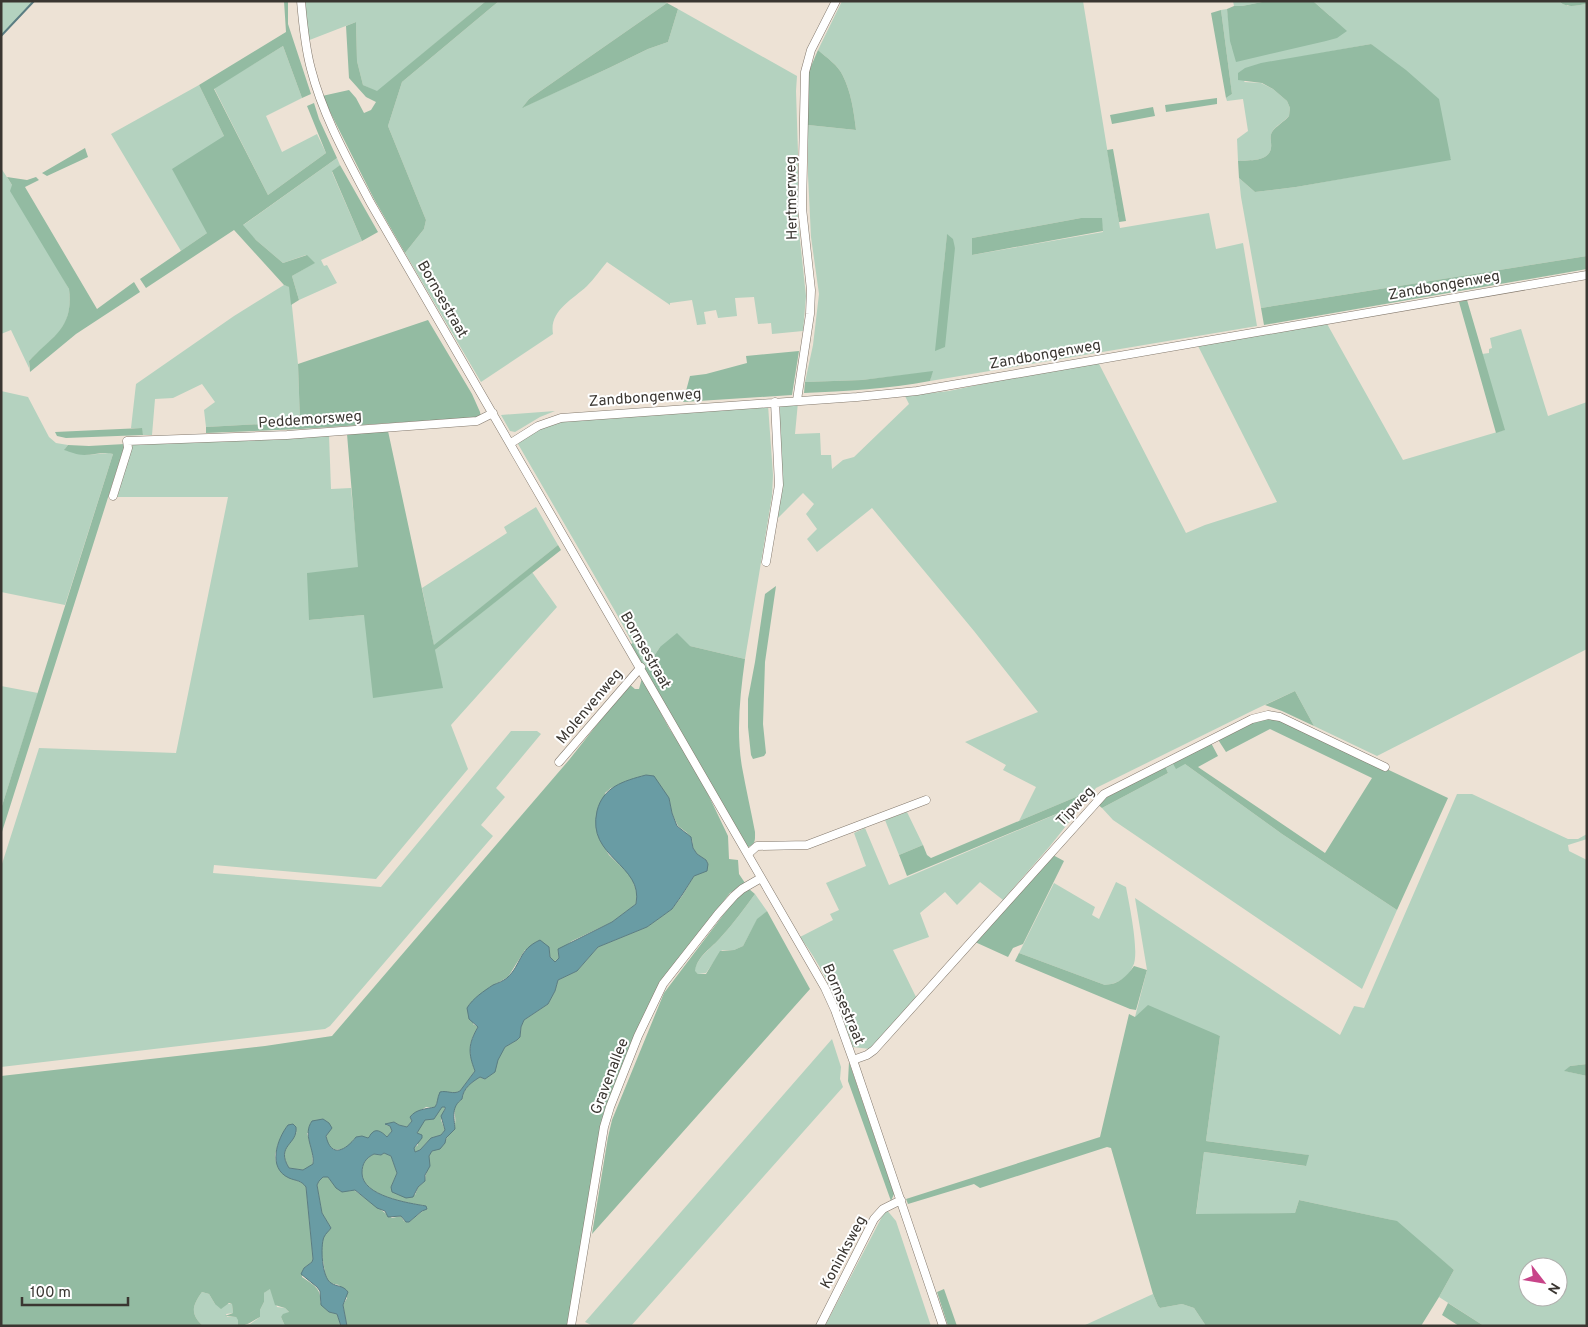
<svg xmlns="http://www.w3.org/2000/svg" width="1588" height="1327" viewBox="0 0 1588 1327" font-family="Overpass,sans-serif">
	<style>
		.green { fill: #b4d2bf; fill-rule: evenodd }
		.forest { fill: #93bba2 }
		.water { fill: #699ca4; stroke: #5b7d82; fill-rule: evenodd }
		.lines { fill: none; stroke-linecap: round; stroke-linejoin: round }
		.stream { stroke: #5b7d82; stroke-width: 2 }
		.minor-casing { stroke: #83796d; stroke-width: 9 }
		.minor { stroke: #fff; stroke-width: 8 }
		.labels { text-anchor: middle; stroke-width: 4; stroke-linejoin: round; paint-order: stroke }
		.street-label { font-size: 15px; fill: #3a3631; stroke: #fff }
	</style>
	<rect width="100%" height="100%" fill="#ede2d5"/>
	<path class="green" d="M1,1H34L1,36Z
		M305,1H486L377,92L363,85L357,61L356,22L307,41Z
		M499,1H663L667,3L529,99L523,107L609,68L648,49L668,42L678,9L797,76L796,91L798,153V222L806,296L803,331L772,334L771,323L758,324L754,297L735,298L737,316L718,318L716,310L704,312L706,324L697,325L692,300L670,303V305L607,262C600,270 594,279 587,286C572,300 549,311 553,334L481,382L405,253L424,229L426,220L388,126L402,82Z
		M842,1H1083L1120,228L1209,213L1216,249L1243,243L1257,326L930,381L932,372L862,380L805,382L813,345L819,294L811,237L808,175V125L856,130C854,112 851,92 843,76C838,65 827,58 818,50ZM1081,218H1101L1103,232L972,255V238ZM947,235L955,248L943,273Z
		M1233,1H1267L1242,6H1234Z
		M1313,1H1559C1566,9 1577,5 1587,4V256L1261,308L1241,197L1239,178L1255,192L1296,187L1451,159L1371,44L1256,65L1244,82L1261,83L1273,89L1287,101L1290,108L1289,116C1284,122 1276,125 1272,132C1269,138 1272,142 1271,148C1269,162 1249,160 1238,161L1237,139L1248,131L1243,99L1227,101L1226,98L1232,94L1221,10L1227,9L1232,48L1330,16Z
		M283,46L302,98L266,116L282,152L317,134L326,153L268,195L214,88Z
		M199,85L224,136L207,233L181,251L111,134Z
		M337,158L340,165L332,172L362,241L321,260L324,266L327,265L337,283L299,300L292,276L314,263L306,255L283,263L256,240L242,226Z
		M1,168L12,185L69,289C74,329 53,336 29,361V368L11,330L1,334Z
		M284,285L290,287L298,364L300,422L206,427L204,410L215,402L202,384L173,398L155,399L152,435H143L141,428H131L136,384L234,316Z
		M1326,322L1403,460L1504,430L1482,354L1489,353V349L1492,348L1490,338L1521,329L1548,416L1587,402V649L1377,756L1314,726L1295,691L1256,709L1096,788L1090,796L1083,794L1019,821L1036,787L1003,770L1006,765L965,742L1038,712L974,631L872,508L817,552L807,539L817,529L806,514L814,504L803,493L775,521L778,404L798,402L795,434L820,433L821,455H831L832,469L843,460L854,457L909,404L905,396L949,391L1097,360L1186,533L1205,525L1277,502L1197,344Z
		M1,391L28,397L49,437L56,443L68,445L65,449L86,455L109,453L113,454L65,605L1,592Z
		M768,405L773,475L772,496L745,659L690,646L660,647L646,668L615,611L518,444L522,439L551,421Z
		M555,411L540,417L515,432L510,431L501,415Z
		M329,435L331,489L351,488L359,568L309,620L364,615L435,650L532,572L557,607L451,725L468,769L376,879L214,865L213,873L381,887L511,731H537L541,734L496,788L505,797L481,825L493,836L330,1026L325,1029L1,1067V867L39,748L176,753L228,497H117L133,444Z
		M536,507L558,545L434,646L422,588L507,533L504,527Z
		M1,686L38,693L1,809Z
		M1172,762L1185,764L1282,834L1397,910L1362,989L1113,820L1102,808L1168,773L1165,766Z
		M1457,794H1472L1568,839H1578L1587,834V839L1568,845L1569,851L1587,860V1064L1570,1066L1565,1071L1587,1076V1322L1585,1326H1484L1439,1297L1454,1270L1392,1220L1299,1200L1295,1213L1196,1215L1204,1152L1305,1166L1308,1155L1206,1141L1220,1036L1135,1017L1147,970L1135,898L1340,1035L1354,1006L1364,1008ZM1528,1267H1558V1297H1528Z
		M1085,802L1050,846L1003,900L980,882L957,905L945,892L920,913L929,937L893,950L916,997L870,1049L853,1047C839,1007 826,971 800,937L833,920L830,914L839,910L826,883L866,866L854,833L865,828L889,885Z
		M907,812L923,845L899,855L885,820Z
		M1116,882L1126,887C1129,903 1140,954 1133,966C1128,978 1117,984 1105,985L1019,953L1054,883L1095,907L1092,915L1099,919Z
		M755,894L767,911L757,920L743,946L734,950H722L706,973L698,974L694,971C698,956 712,948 721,937C733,924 744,909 755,894Z
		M832,1039L841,1067L840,1079L843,1087L631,1326H593L585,1322Z
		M886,1209L896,1221L931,1326H825Z
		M271,1288L277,1307L285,1308L290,1313L281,1317L285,1326H242L250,1324L260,1317V1310L264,1302V1293Z
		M202,1292L209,1294L215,1304H232L233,1313L226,1314L227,1317H236L238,1319V1326H203C190,1314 192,1306 202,1292Z
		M1153,1294L1158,1306L1160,1308L1182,1304L1194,1308L1206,1326H1083Z"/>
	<path class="forest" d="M284,1H288V24L311,94L302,98L283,46L214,89L268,195L326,153L307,106L314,103L319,119L337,158L243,225L256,240L283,263L307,255L315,263L292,276L299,300L291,305L289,287L284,285L234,230L146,288L140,279L207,233L172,169L224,136L199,85L286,32Z
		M486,1H499L402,82L388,126L426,220L424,229L405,253L374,199L322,96L349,90L356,98L364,113L371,110L376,102L366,97L349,78L346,26L356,22L357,61L363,85L377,91Z
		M1267,1H1313L1347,31L1337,38L1326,41L1236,62L1230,41L1227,9L1234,6H1242Z
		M1559,1H1587V4C1577,5 1566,9 1559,1Z
		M667,3L678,9L668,42L648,49L609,68L522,108L529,99Z
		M1221,10L1232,94L1226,98L1211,13Z
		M1371,44L1406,70L1439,99L1451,160L1296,187L1255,192L1239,178L1238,161C1249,160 1269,162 1271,148C1272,142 1269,138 1272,132C1276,126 1284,122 1289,116L1290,108L1287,101L1273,89L1262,83L1238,80V73L1245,68L1261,63Z
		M818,50C827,58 838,65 843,76C851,92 854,112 856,130L808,125L807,92L809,71Z
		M1217,98V104L1166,112L1165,105Z
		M1153,107L1155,116L1112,124L1110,115Z
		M85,148L88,157L47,176L42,173Z
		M1113,149L1126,221L1119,222L1107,150Z
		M340,165L378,232L362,241L332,171Z
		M7,177L27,180L36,177L39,180L25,187L97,309L134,282L140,292L76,334L30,372L29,361C52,336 74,329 69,289L10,191L12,185Z
		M1081,218H1102L1103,231L972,255V238Z
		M947,234L953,239L955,248L945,347L935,351Z
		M1587,256V269L1264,325L1261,308Z
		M1467,300L1505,430L1496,433L1459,302Z
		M428,320L472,394L480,412L481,417L301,429L206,433V427L300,422L298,364Z
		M799,351L792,395L683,402L690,376L706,374L747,363L746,356Z
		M933,371L930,381C888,389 846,391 804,393L805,382L862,380Z
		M142,428L143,435L66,438L57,436L55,432Z
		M388,431L434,645L558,545L561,550L435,650L443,688L373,698L364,615L309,620L307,573L358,567L347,434Z
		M125,444L1,835V809L113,454C104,451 94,455 84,455C77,455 71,452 64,450L68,445L89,446Z
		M776,586L765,662L763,724L766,753L764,756L753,759L751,755L748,727V699L755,662L765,594Z
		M677,633L690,646L745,659C740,695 736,732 742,767C746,789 751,811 755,832C755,839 756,845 748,847L745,845L650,678L629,645L633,643L646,668L660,647Z
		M642,678L669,728L697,771L728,836L729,859L738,860L739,874L745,883L730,893L659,984L653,996L603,1121L569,1326H347L343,1305L347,1298L339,1285L330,1283L326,1278L321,1249L324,1235L331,1228L322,1213L317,1185L319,1181L323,1177H328C336,1186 340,1194 354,1190L392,1218L401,1216L404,1221L409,1222L424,1210L426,1206C408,1203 362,1196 362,1173C362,1163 366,1158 374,1154L381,1155L384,1153L391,1156L397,1173L391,1187L415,1195L418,1187L425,1181C426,1169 430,1169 429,1156L432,1151C439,1150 453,1131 455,1124C457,1113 449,1108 462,1099C463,1088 472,1082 480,1077L485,1079L494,1072L497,1060L505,1047L517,1040L520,1037L521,1027L524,1020L548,1004L555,991L558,980L577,971L598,947L647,927L661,917L672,909L682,896L694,876L708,864L706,860L697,854L693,848L692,839L686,832L678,826L672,813L669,798L646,775L611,788L605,793L600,840L609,855L631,876L638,896L636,904L612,922L572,941L558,951L559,958L554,962L550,957L549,947L525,950L508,977L492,986L483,993L473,1024L478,1027C467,1045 469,1052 475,1071L460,1091L437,1102L435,1108L426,1107L410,1117L412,1121L407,1127L399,1125L394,1122L386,1125L390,1126L392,1131L387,1137C375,1137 367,1139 356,1137C353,1140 351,1144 348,1146C336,1155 322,1146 328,1132L307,1133L312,1150L313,1165L303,1170L289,1168C279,1151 287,1146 297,1132L278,1144L275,1155L276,1162L290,1178L303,1183L306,1187L313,1259L312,1262L304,1268L302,1277C312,1284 322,1288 320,1302L329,1312L337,1314L341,1326H285L281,1317L283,1314L289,1312L285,1308L275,1305L270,1289L264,1293V1302L260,1310V1317C252,1321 247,1326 238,1326V1320L236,1317L225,1316L233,1313L232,1304L229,1303L221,1309L215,1304L209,1294L202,1292C192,1306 190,1314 203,1326H1V1076L265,1046L332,1036L569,760L629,684L635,689H639Z
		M1295,691L1314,726L1282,711L1265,705Z
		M1260,717L1279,718L1448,798L1397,910L1282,834L1185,764L1176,769L1172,762L1210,741L1218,756L1198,767L1325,853L1372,778L1270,729L1226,752L1217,738Z
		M1165,766L1168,773L1102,808L1096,803Z
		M1083,794L1090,796L1085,802L907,876L899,855L923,845L927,855L931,858Z
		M1051,854L1064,861L1023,944L1013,948L1008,957L975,942Z
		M749,889L755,894C744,909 733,924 721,937C712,948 697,956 695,971L698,974H706L720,951L734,950L743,946L757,919L767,911L810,989L592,1234L608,1137L612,1120L664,993L736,898Z
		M1019,953L1105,985C1119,984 1126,977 1134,966L1147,970L1136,1010L1130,1009L1017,962L1015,961Z
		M1148,1005L1220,1036L1206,1141L1309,1155L1306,1166L1204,1152L1196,1214L1295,1213L1299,1200L1397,1221L1454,1270L1439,1297L1421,1326H1206L1194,1308L1182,1304L1160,1308L1158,1306L1153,1294L1111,1148L1107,1147L980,1188L974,1184L908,1204L906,1199L1100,1137L1129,1014L1135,1017Z
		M849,1062L894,1194L891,1201L848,1081Z
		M1587,1064V1076L1564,1071L1570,1066Z
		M442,1106L445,1107L441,1120L445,1130L441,1135L431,1138L420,1150L415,1152L414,1148L418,1145V1130L425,1119H434Z
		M944,1289L957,1326H948L937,1292Z
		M1448,1303L1484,1326H1459L1442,1315Z"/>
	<path class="water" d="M646,775L654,776L669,798L672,813L677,826L691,837L693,848L697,854L706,860L708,864L707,871L694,876L682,895L672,909L661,917L647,927L598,947L577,971L558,980L555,991L548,1004L524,1020L521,1027L520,1037L517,1040L505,1047L498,1060L495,1072L485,1079L480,1077C472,1082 463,1088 462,1099C451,1107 454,1117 455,1129L446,1138L445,1143L440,1149L432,1151L429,1156L430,1166L425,1175V1181L418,1187L413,1197L406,1198L392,1192L391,1187L397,1173L391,1156L384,1153L381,1155L374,1154C366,1158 362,1163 362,1173C362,1196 408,1203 426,1206L427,1209L422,1211L409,1222H406L401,1216L388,1217L385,1211L377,1208L355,1190L342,1192L336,1188L328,1177H323L319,1181L317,1185L322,1213L331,1228C329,1231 326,1233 324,1237C320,1246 322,1278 331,1283C337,1287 343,1285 348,1292L343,1305L347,1326H341L337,1314L329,1312L321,1305L320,1291L317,1287L301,1274L304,1268L312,1262L313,1259L306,1187C301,1180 296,1181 289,1178C267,1168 277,1139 288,1125L293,1124L296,1127C298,1145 275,1145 289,1168L303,1170L313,1164C315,1149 302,1135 312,1121L323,1119L329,1123L332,1128L326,1136C331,1159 346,1150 356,1137L362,1136L368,1138C370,1137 370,1134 372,1133C377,1127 384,1134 387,1137L392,1131L390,1126L385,1124L394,1122L399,1125L407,1127L412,1121L410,1117C416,1109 426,1109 435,1107C438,1103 437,1098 440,1092C447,1090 453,1095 460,1091L475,1071C468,1053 468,1044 478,1027L469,1019L467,1008C473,998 484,991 493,985C498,983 503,981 507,978C522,964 518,950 540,940L549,947L550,957L555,962L559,958L558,949L612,922L636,904C644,864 586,858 597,811C603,787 623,781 646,775ZM442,1107H445V1109L441,1116L445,1130L441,1135L431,1138L420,1150L415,1152L414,1148L422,1138V1135L417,1133L425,1120L434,1119Z"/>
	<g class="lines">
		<path class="stream" d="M1,36L34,1"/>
		<g class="minor-casing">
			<path id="minor" d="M301,1C303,24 305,47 311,69C323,116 348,160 370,202L825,988L835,1010L853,1060L943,1326
				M797,400L810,314L811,290L802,208L805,72L811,50L836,1
				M511,443L538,426L561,418L857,397L917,391L1587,275
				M113,496L128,448L127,441L287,435L477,421L493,413
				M766,562L779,485L775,402
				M559,762L641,667
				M748,854L757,846L807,845L926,800
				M853,1060L867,1055L874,1050L1104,794L1252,719L1268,715L1280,717L1385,767
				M571,1326L604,1127L610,1107L638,1036L663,984L718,914L734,896L742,889L761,878
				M820,1326L874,1219L883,1209L901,1200"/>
		</g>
		<use href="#minor" class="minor"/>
	</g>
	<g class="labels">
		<g class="street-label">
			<text transform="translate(791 198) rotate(-91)" y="5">Hertmerweg</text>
			<text transform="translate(1444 285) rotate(-10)" y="5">Zandbongenweg</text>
			<text transform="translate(443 299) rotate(60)" y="5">Bornsestraat</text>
			<text transform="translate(1045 354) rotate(-10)" y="5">Zandbongenweg</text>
			<text transform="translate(645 397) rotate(-4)" y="5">Zandbongenweg</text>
			<text transform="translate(310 419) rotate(-4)" y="5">Peddemorsweg</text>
			<text transform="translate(646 650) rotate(60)" y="5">Bornsestraat</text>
			<text transform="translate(589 706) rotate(-50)" y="5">Molenvenweg</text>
			<text transform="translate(1075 806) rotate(-47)" y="5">Tipweg</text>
			<text transform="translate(844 1004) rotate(67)" y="5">Bornsestraat</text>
			<text transform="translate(609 1076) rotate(-69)" y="5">Gravenallee</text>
			<text transform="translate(843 1252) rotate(-62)" y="5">Koninksweg</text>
		</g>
	</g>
	<rect width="1588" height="1327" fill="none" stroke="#3a3631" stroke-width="5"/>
	<g transform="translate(1543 1282) rotate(121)"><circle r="24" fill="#ffffff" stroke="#b0afad"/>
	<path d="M0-4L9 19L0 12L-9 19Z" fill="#c84489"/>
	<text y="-8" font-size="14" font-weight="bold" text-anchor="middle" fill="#3a3631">N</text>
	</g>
	<path d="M22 1297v8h106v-8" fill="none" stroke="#3a3631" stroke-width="2.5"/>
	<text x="30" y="1297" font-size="15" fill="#3a3631" stroke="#ffffff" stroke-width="4" paint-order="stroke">100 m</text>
</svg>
